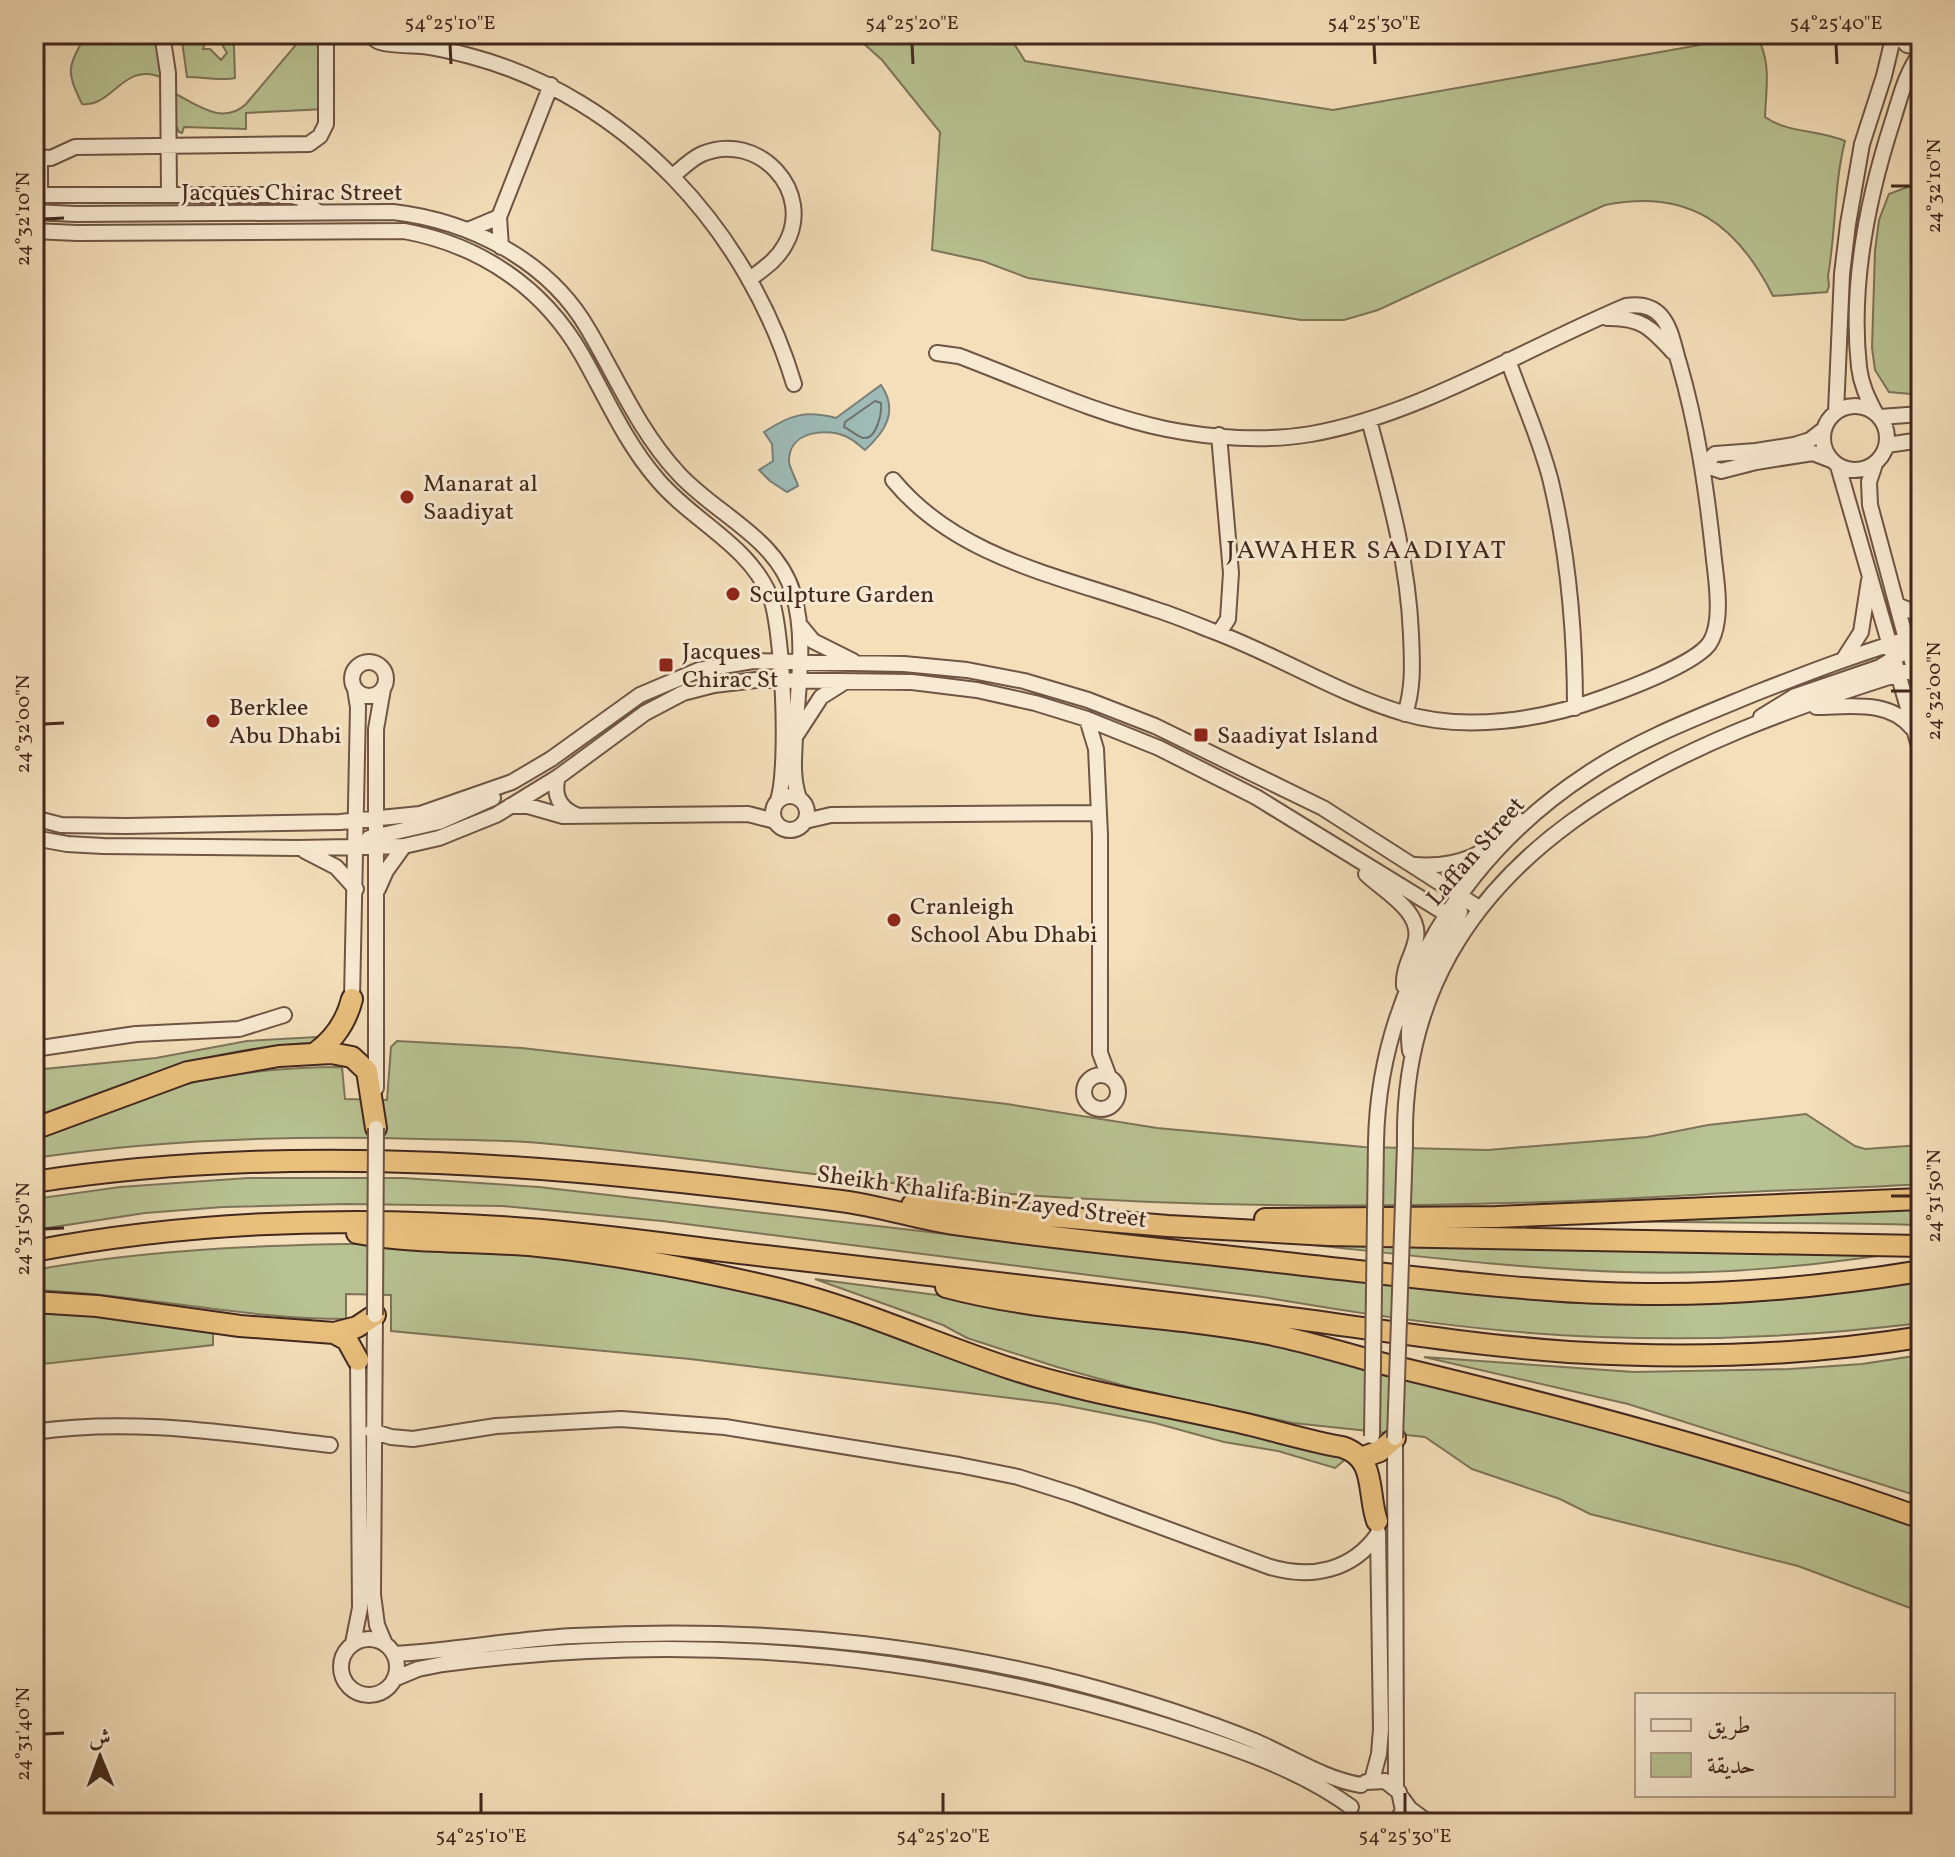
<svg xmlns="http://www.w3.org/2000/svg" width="1955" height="1857" viewBox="0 0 1955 1857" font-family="Vollkorn,Amiri,serif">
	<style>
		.green { fill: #b8c292; stroke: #7d7458; stroke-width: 2 }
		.water { fill: #9ebbb7; stroke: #798079; stroke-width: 2 }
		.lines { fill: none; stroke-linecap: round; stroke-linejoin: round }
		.shore { stroke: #70716a; stroke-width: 2 }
		.minor-casing { stroke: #6e5544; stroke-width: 18 }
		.highway-casing { stroke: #42271d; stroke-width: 24 }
		.minor { stroke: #f8ead2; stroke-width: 14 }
		.highway { stroke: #eac07d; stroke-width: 20 }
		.minor-bridge-casing { stroke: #6e5544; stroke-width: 18; stroke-linecap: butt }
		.minor-bridge { stroke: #f8ead2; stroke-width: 14 }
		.ticks { fill: none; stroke: #42271d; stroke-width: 3 }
		.poi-dot { fill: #8f2418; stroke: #f8ead2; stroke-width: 3 }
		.labels { text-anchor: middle; stroke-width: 6; stroke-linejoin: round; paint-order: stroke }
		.street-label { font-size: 24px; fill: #42271d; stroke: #f8ead2 }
		.poi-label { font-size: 24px; fill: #42271d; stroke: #f8ead2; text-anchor: start }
		.neighbourhood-label { font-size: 26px; letter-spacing: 2px; fill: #42271d; stroke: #f8ead2 }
		.neatline { fill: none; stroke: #42271d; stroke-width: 3 }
		.ticks-label { font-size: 20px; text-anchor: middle; fill: #42271d }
	</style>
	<rect width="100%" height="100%" fill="#f4dfba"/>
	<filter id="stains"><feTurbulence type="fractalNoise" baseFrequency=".0025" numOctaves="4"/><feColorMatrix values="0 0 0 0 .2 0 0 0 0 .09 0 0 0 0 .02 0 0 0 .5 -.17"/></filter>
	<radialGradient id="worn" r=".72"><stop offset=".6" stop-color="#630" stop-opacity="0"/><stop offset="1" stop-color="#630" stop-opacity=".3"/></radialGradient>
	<path class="green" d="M86,34H159L163,78C123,60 113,108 82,104C65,69 68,68 86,34Z
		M181,34H208L203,49H210L221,60L227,53L216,34H231L234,47L235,78C223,81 201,77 187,77Z
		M305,34H326V109L246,113V129L184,127L182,133L179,132L176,126V94C198,106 224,125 246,104Z
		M853,34H1008L1025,61L1333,110L1756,35C1772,61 1766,88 1765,117C1787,133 1820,130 1845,141C1834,184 1836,231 1828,276L1829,286L1827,292L1773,296C1737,224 1688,188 1605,205L1378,310L1344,320H1301L1028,278L983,261L932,250L940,132L882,60Z
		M1921,182V395L1889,392L1875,370L1872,348L1875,251L1879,220L1889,194Z
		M316,1037L313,1043C209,1047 130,1082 34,1117V1070L156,1058L247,1041Z
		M397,1041L522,1048L1007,1104L1157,1128L1364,1147L1488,1150L1523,1147L1647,1137L1708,1125L1806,1114L1855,1146L1865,1149L1921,1145V1184C1845,1189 1769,1190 1693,1195C1452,1209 1212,1211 971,1191C823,1178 676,1154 527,1142C493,1140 457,1140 423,1139C292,1135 163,1139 34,1158V1135C94,1114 155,1089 218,1077C259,1070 300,1067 342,1067L345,1099L387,1100L391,1047Z
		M248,1178H403L539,1187L1416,1288L1571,1303H1732L1864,1290L1921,1281V1323C1815,1336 1707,1341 1600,1337C1488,1333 1374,1316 1263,1297L662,1221L502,1206L346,1204L223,1207L145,1213L34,1230V1199L120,1187Z
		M1921,1207V1225C1817,1221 1714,1225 1610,1220Z
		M1255,1239L1918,1250C1821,1265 1722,1276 1623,1272C1500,1268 1378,1251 1255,1239Z
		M417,1243L547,1250L782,1296L1131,1407L1296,1445L1346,1459L1335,1468L1278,1451L1224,1442L1155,1423L1058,1404L690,1359L391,1331V1295L346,1294V1319C242,1319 139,1294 34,1290V1270C161,1247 288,1244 417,1243Z
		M815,1279L1249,1336L1728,1462L1921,1525V1612L1798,1566L1590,1514L1560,1499L1472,1469L1425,1437L1293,1423L1132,1388L1057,1367L967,1338L943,1325Z
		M34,1311H67L213,1331V1345L34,1365Z
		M1921,1355V1497L1628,1404L1424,1357L1634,1372L1790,1369L1862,1364Z"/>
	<path class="water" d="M881,385C899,411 885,432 865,450C860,446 855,441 849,438C829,427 788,430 789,462C790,469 796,479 798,486L787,492L770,481L759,470L773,461L772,444L764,432C790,415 805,410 836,418Z"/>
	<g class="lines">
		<path class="shore" d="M875,401L881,403C882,412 877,440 863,438C858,437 849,429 844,427L845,422Z"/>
		<g class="minor-casing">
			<path id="minor" d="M162,34L168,73L169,195
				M371,34C375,39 374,40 380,42C393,46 409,45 423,46C438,48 455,52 470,56C628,98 748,231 794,384
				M1490,34L1492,35
				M1557,34H1587
				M1896,34L1907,45L1921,48
				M34,157L51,158L75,147L309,144L320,136L326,124V34
				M40,159V194
				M673,176C682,168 691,159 702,154C758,130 816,192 785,245C777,260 763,269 750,279
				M34,195H288L300,198L318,212
				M34,212L76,214L393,212C470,221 548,260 588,329C617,378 639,431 678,473C715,514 776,537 793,593C807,638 797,692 795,738C794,759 792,778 799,798
				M468,230L499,217
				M34,231L77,233L404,231C480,245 543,287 582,355C606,397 625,442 657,479C692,521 748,544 770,596C783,626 789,768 778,800
				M501,247L499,217L551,85
				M1607,318C1641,317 1651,328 1673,352
				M1508,360C1522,400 1541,441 1551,482C1569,558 1575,631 1575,708
				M1823 438a32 32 0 1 1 64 0a32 32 0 1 1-64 0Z
				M1836,412L1842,274L1848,224L1862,144L1884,76L1894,34
				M1875,412C1867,397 1861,384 1859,367C1850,285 1868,197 1893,120C1900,98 1906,72 1921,53
				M1880,417L1921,414
				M1369,420C1388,491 1408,560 1411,634C1412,661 1414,687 1405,714
				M1823,430L1810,440L1794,445L1756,451L1715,454L1704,465L1721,471L1756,462L1813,453L1831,460
				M1219,435L1231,573L1228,619L1219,633
				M1887,445L1921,440
				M1875,464L1869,482L1870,505L1921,695
				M1838,466L1921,753
				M893,480C957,558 1060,576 1151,608C1171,614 1190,622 1210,630C1276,654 1336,693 1403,713C1465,732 1543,720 1602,698C1627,689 1694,664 1709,644C1714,637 1716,628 1717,620C1720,597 1715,573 1713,550C1706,486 1697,425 1679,363C1674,348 1672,329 1661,316C1652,306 1639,304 1626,306C1525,348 1419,415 1311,434C1265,442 1211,438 1166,429C1095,414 1026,381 959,356L937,353
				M1897,605L1921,615
				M799,624L813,641L853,661
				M1843,660L1861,632L1869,580
				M352 679a17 17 0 1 1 34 0a17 17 0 1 1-34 0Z
				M1816,707C1849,707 1889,699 1912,728
				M1761,717L1795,696L1880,667L1901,654
				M1087,719L1096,749L1100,835V1053L1109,1077
				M797,734L821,697L843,683
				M558,777C553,794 559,808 576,815
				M773 813a17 17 0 1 1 34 0a17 17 0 1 1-34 0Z
				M510,806H528L563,816L748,814L775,821
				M34,818L61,825L126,826L340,822L420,814L512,782L551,759L640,695L699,670L753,661L904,664L967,670L1024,681L1088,700L1155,726L1323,808L1479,908
				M805,821L831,815L1099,813
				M34,838L67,844L103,846L297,848L404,846L439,838L496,815L558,777L645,713L683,693L714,685L756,680L912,682L977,690L1035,703L1087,719L1159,748L1256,797L1466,926
				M369,838L439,822L493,798
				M305,851L336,867L356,889
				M1415,865C1437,867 1467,863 1485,849C1497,838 1505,827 1521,821
				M1366,874C1383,891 1425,912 1415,943C1411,959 1403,968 1404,986
				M378,889L386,871L404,846
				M352,999L358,707L355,689
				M34,1049L136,1034L239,1029L284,1015
				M1410,1051C1402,990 1439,963 1460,912
				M1084 1092a17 17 0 1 1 34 0a17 17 0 1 1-34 0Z
				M376,1088V729L383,689
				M1376,1142C1379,992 1462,856 1587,774C1639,739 1698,717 1756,693C1810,672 1864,651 1921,635
				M1405,1144C1399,847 1684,740 1921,667
				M375,1315L373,1595L377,1625L385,1644
				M372,1431L391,1437L413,1439L496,1426L621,1419L725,1427L959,1465L1018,1477L1075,1495L1270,1567C1312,1579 1352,1571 1378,1534
				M34,1432C133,1417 232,1434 330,1445
				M1395,1438L1396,1787
				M341 1667a28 28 0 1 1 56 0a28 28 0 1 1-56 0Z
				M353,1643L360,1608L358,1360
				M394,1654C454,1651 514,1639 574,1636C744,1627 913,1641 1077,1683C1138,1699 1198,1718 1255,1741C1290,1756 1324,1779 1361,1785
				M394,1679L418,1669L443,1664C684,1632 925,1652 1157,1723C1223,1744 1295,1766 1351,1807
				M1372,1780L1379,1754L1381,1729L1378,1532
				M1366,1782L1385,1781L1399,1792L1403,1810L1396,1823
				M1402,1798L1410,1809L1429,1823"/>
		</g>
		<g class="highway-casing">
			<path id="highway" d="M314,1054C334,1040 346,1023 352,999
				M34,1129L188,1072L279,1056L331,1053L352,1057L367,1071L376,1128
				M34,1182C302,1140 574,1167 841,1201C879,1206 916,1218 953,1224C1073,1241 1193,1252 1313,1266C1424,1278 1535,1293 1646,1294C1738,1295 1830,1286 1921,1271
				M912,1205L1168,1226L1328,1235L1921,1246
				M1265,1219L1496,1217L1921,1199
				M357,1233C416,1244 478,1240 538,1246C620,1254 703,1271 783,1290C861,1309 935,1344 1012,1369C1082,1392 1153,1403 1224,1419C1264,1427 1302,1440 1342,1447C1377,1458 1367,1493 1377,1521
				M34,1251C195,1220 365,1216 528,1229C610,1235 692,1248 774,1257C942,1276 1109,1295 1276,1316C1374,1329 1471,1345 1569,1352C1686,1359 1805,1356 1921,1337
				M946,1287C1051,1315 1163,1313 1269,1334C1311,1342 1351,1356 1392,1366C1571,1409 1748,1456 1921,1518
				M34,1302L97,1306L240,1326L334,1333L347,1340L358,1360
				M334,1333L357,1327L375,1315
				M1361,1458L1380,1451L1395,1438"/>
		</g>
		<use href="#minor" class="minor"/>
		<use href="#highway" class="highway"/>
		<g class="minor-bridge-casing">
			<path id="minor-bridge" d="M375,1315L376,1128
				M1372,1436L1376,1142
				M1395,1438L1405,1144"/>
		</g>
		<use href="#minor-bridge" class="minor-bridge"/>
	</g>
	<path class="ticks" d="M450,44L451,64M912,44L913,64M1374,44L1375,64M1836,44L1837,64M1891,186H1911M44,219L64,218M1891,691H1911M44,724L64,723M1891,1196H1911M44,1229L64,1228M44,1734L64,1733M481,1793V1813M943,1793V1813M1405,1793V1813"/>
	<g class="poi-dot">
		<circle cx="407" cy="497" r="8"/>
		<circle cx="733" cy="594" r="8"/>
		<rect x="658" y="657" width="16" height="16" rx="4"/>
		<circle cx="213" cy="721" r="8"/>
		<rect x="1193" y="727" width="16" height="16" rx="4"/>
		<circle cx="894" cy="920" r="8"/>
	</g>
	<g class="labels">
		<g class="street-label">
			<text x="292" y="200">Jacques Chirac Street</text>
			<text transform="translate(1475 851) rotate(-49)" y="8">Laffan Street</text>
			<text transform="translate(982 1196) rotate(8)" y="8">Sheikh Khalifa Bin Zayed Street</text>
		</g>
		<g class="poi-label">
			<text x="423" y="491">Manarat al<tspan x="423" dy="28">Saadiyat</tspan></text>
			<text x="749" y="602">Sculpture Garden</text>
			<text x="682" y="659">Jacques<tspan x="682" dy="28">Chirac St</tspan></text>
			<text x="229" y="715">Berklee<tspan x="229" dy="28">Abu Dhabi</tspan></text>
			<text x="1217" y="743">Saadiyat Island</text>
			<text x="910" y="914">Cranleigh<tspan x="910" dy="28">School Abu Dhabi</tspan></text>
		</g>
		<g class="neighbourhood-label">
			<text x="1367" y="558">JAWAHER SAADIYAT</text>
		</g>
	</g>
	<rect width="1955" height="1857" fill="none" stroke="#f4dfba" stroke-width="88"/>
	<rect x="1635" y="1693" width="260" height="104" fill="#f8ead2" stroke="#af9c8a" stroke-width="2"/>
	<rect x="1651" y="1719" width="40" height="12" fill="#f8ead2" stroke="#af9c8a" stroke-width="2"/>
	<text x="1707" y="1733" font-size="24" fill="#42271d">طريق</text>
	<rect x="1651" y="1753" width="40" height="24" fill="#b8c292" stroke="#af9c8a" stroke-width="2"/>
	<text x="1707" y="1773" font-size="24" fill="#42271d">حديقة</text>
	<g transform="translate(100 1757) rotate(359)" stroke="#f8ead2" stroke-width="6" paint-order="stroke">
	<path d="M0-6L14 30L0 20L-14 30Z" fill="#42271d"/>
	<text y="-12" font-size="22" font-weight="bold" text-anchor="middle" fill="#42271d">ش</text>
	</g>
	<rect x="44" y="44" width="1867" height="1769" class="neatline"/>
	<g class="ticks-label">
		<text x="450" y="29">54°25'10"E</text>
		<text x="912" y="29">54°25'20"E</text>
		<text x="1374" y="29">54°25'30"E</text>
		<text x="1836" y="29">54°25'40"E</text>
		<text transform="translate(1933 186) rotate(-90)" y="7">24°32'10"N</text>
		<text transform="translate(22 219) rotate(-90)" y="7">24°32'10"N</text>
		<text transform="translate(1933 691) rotate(-90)" y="7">24°32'00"N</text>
		<text transform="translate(22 724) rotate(-90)" y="7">24°32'00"N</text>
		<text transform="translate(1933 1196) rotate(-90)" y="7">24°31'50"N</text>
		<text transform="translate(22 1229) rotate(-90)" y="7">24°31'50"N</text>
		<text transform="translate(22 1734) rotate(-90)" y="7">24°31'40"N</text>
		<text x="481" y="1842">54°25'10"E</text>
		<text x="943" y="1842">54°25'20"E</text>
		<text x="1405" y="1842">54°25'30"E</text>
	</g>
	<rect width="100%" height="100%" filter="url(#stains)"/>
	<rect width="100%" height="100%" fill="url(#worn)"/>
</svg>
